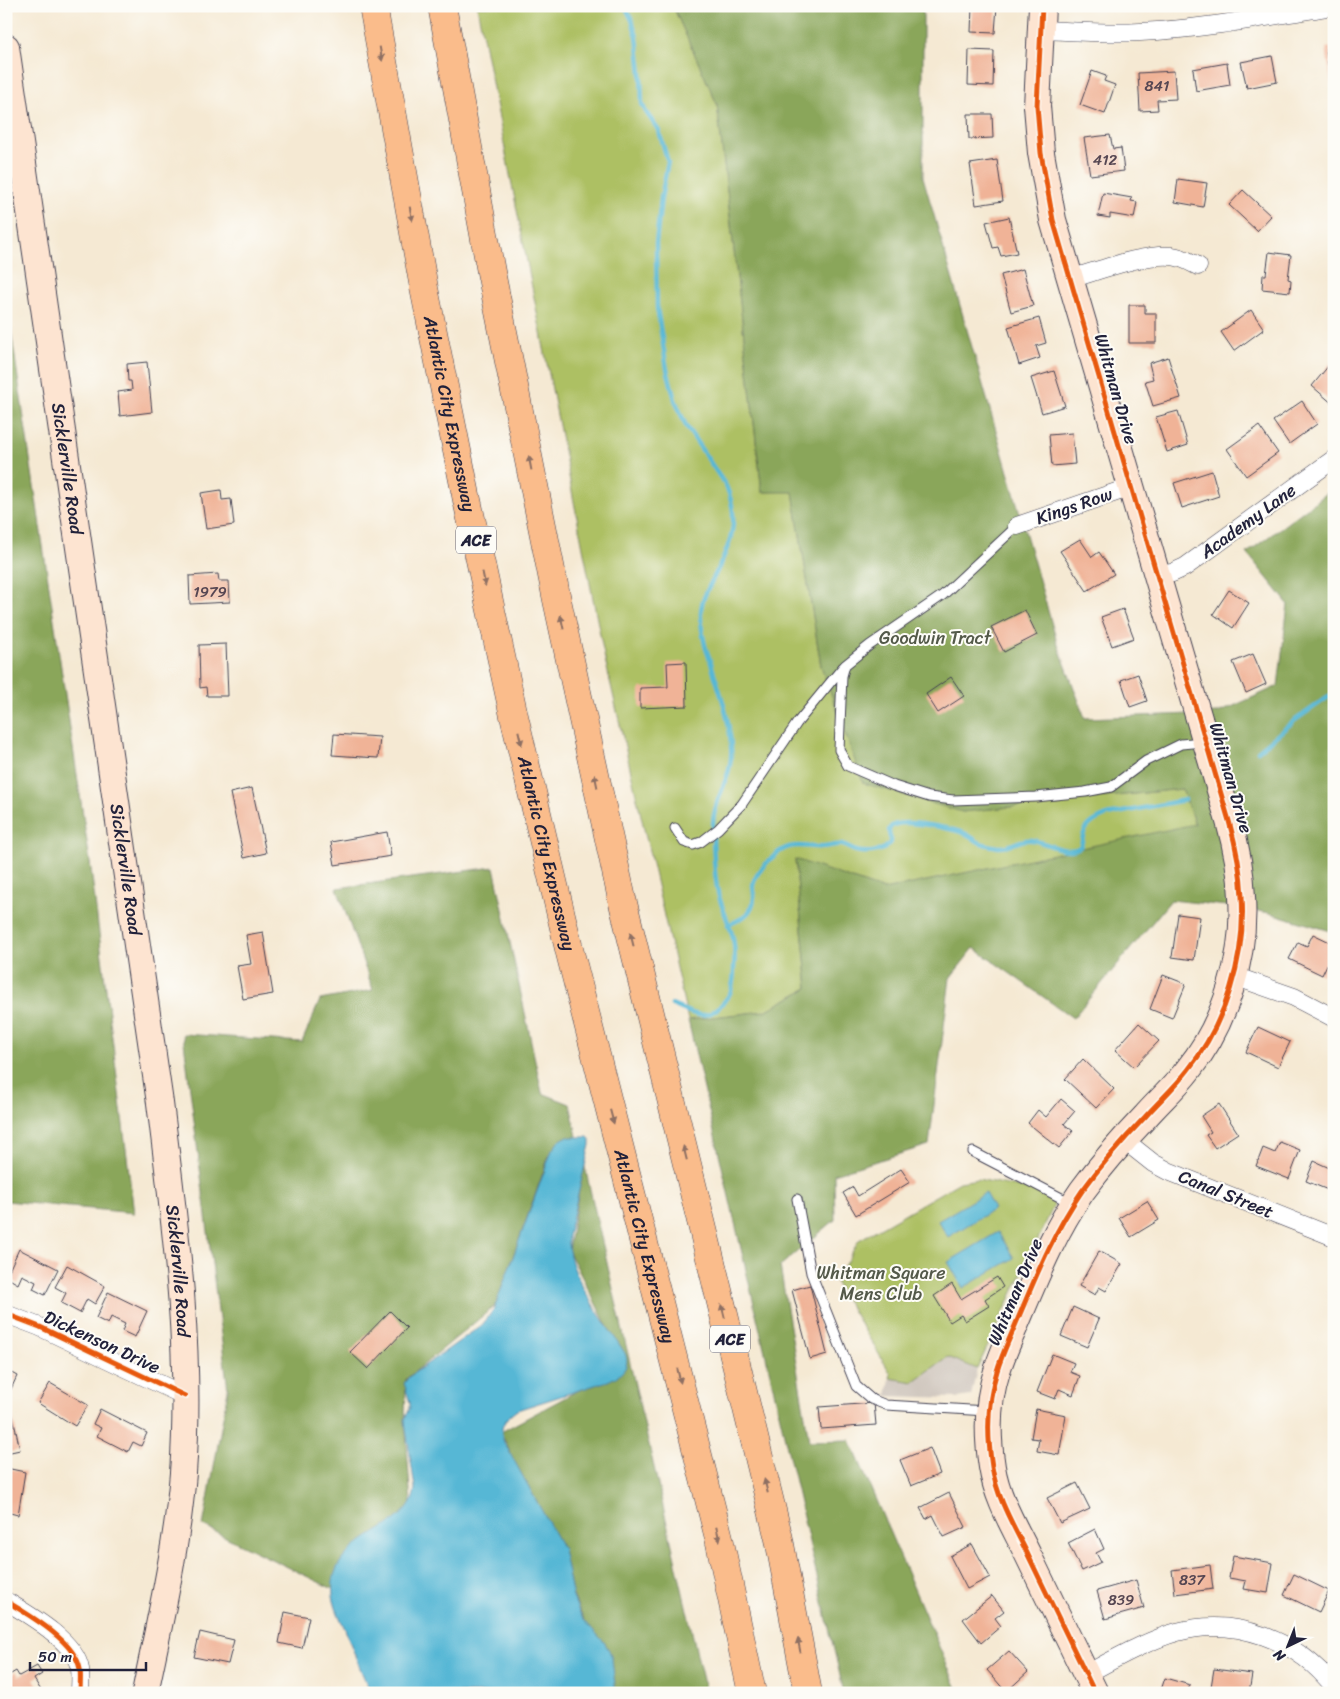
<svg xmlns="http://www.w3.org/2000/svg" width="1340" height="1699" viewBox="0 0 1340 1699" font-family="Sriracha,sans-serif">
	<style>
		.industrial { fill: #ccc2b9 }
		.green { fill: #adc064; stroke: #687150 }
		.forest { fill: #8aa65a; stroke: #56644a }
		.water { fill: #57b7d5; stroke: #3c6c88 }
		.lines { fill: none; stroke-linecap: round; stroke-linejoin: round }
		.stream { stroke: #57b7d5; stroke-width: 4.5 }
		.building { fill: #f0b397 }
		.lane-casing { stroke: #424052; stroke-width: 11 }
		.street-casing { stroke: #424052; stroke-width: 19 }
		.secondary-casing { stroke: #424052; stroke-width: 28 }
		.highway-casing { stroke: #424052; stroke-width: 29 }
		.lane { stroke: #fff; stroke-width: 9 }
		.street { stroke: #fff; stroke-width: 18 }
		.secondary { stroke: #fde4d1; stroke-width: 26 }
		.highway { stroke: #fabc8b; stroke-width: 28 }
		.cycleway-casing { stroke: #fdfcf7; stroke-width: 8 }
		.cycleway { stroke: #e8590c; stroke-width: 5 }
		.oneway { fill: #8e6f63 }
		.labels { text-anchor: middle; stroke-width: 4; stroke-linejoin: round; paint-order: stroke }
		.number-label { font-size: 15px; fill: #564652 }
		.shield { fill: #fdfcf7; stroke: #646373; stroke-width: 1 }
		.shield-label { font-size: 16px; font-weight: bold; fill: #22223b }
		.street-label { font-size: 18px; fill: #22223b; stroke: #fdfcf7 }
		.park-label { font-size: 18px; fill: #535949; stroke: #fdfcf7 }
	</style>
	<rect width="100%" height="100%" fill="#fdfcf7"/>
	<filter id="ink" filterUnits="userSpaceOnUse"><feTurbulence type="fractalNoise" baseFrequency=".02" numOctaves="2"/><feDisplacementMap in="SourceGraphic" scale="10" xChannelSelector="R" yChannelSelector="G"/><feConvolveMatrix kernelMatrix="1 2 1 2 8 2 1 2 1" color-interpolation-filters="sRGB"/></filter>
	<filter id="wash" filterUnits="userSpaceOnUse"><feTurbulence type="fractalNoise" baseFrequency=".0096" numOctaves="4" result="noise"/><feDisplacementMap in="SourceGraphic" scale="20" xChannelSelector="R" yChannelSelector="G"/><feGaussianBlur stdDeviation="1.12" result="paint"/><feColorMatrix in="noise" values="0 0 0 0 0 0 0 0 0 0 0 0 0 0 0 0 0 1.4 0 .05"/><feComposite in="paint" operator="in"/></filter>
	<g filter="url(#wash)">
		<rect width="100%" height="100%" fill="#f5e9d3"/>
		<path class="industrial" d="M948,1357L977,1369L971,1396L956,1398L887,1396L890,1378L913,1382Z"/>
		<path class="green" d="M477,6H673L717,104L762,492L793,491L821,666L962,812L1182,789L1195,825L884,890L795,860L808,988L765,1011L688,1020L604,655Z
			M978,1179L1037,1191L1056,1201L977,1369L948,1357L913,1382L890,1378L891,1374L835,1282L859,1240L960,1182Z"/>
		<path class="forest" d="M673,6H923V177L1057,642L1085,718L1218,713L1278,686L1288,604L1247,553L1334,488V932L1270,913L1227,906L1171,900L1073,1018L974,948L950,978L929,1145L834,1174L835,1220L780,1266L809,1441L850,1440L959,1693H844L688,1020L765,1011L808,988L795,859L884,890L1195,824L1182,789L962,812L863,783L821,666L793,492H762L717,104Z
			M6,297L91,869L134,1213L6,1201Z
			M494,867L542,1093L570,1104L578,1141L551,1150L496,1305L406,1379L405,1419L411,1505L333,1589L203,1526L228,1390L183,1034L302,1042L320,1000L373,990L337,888Z
			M584,1163L706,1693H616L501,1432L627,1364L568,1250Z"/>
		<path class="water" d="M566,1137H588L590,1139V1145L568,1236C565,1272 606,1323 625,1353C631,1368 621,1375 608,1381L517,1410C505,1419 498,1427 504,1442L563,1549L573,1597L578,1609L583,1619L604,1642L609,1650L612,1659L616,1693H371C361,1672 353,1651 345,1629C341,1620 336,1610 334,1601C320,1535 412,1535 415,1488L406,1429L405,1419L410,1408V1403L404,1383L410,1376L482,1325L494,1309L552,1150L559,1141Z
			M985,1193L994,1209L948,1237L938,1221Z
			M998,1232L1014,1258L963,1288L948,1262Z"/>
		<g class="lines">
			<path class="stream" d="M625,6L632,20L637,37L641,73L642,104L646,112L659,131L668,162L661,198L656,243L657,308L667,369L675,400L686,426L726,486C742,521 729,548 713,579C709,587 704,595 702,604C699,616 702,632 705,645C707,653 711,661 713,670C721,694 730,721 731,747C734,776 712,800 713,827C713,847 714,868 717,888C720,905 729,921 733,938C735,948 735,958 734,968C734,976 733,984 731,991C729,996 724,1002 720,1006C704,1023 691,1012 672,1005
				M1258,751L1294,721L1334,693
				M728,925C742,919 754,913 754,896C754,892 753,888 753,885C755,872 777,850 789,847C800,844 811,848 823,847C829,847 836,844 842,845C847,846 851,850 856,851C867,854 885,852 891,842C891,837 887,832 890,828C897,816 952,829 964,833C969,835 973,838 977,841C983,845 992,846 999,847C1011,848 1020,838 1032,840C1046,842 1067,856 1080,847C1082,843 1082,840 1083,836C1086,824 1097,819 1107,815L1185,800"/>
		</g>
		<g id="blocks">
			<path class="building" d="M972,6H997L995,33L971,32Z
				M1334,47V84H1331L1326,48Z
				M969,50L994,51L993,86L968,85Z
				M1272,56L1277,82L1247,88L1241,62Z
				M1227,63L1230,85L1196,91L1193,69Z
				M1092,71L1106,76L1104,81L1115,85L1105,114L1080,105Z
				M1174,71L1176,99L1157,100L1158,110L1140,111L1138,73Z
				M968,114H992L993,138L969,139Z
				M1110,135L1113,149L1121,148L1124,171L1090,175L1084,138Z
				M997,160L1003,201L976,205L970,164Z
				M1178,179L1207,183L1203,207L1175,202Z
				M1243,190L1271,216L1257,231L1229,205Z
				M1103,193L1132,198L1131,201L1137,202L1134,218L1110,214V218L1098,216Z
				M1009,217L1017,253L1001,256L998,247L993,248L986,222Z
				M1269,252L1291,255L1288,279L1291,280L1290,292L1262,289L1263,275H1266Z
				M1023,269L1033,306L1011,312L1001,275Z
				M1129,305H1145V313H1156V343H1129Z
				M1251,310L1264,329L1234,351L1221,332Z
				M1039,318L1046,343L1036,346L1040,358L1019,365L1008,327Z
				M1168,357L1181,398L1153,406L1145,381L1153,379L1149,363Z
				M1334,359V405L1312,386Z
				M147,362L152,412L120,416L118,392L132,390L131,381H128L127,364Z
				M1054,371L1065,406L1042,413L1031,378Z
				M1302,401L1317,424L1289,444L1273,421Z
				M1178,411L1188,445L1167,452L1156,417Z
				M1259,426L1278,453L1246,476L1227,449Z
				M1072,433L1075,464L1052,466L1049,435Z
				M1212,471L1219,496L1182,508L1174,483Z
				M221,490L222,500L231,499L234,525L206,529L201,493Z
				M1080,539L1092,557L1099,552L1114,574L1087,591L1060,551Z
				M218,574L219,581H229L230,602L190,604L189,576Z
				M1229,590L1249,603L1233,628L1213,614Z
				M1123,609L1134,638L1112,646L1101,617Z
				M1025,610L1037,635L1004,652L991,627Z
				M226,644L228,696H207L206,687L200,688L199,645Z
				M1253,654L1266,684L1246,693L1233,662Z
				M686,662L687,706L640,708V688L668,687L667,663Z
				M1138,674L1147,701L1130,707L1121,680Z
				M951,677L964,696L938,713L926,694Z
				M334,734L380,737L378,758L332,755Z
				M252,788L266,853L244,858L230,793Z
				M387,832L391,856L335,865L331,842Z
				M1178,914L1200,917L1194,960L1172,957Z
				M263,932L273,994L243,999L237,966L251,964L246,935Z
				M1313,934L1334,944V950L1322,975L1289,959L1298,942L1307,946Z
				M1163,975L1186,984L1172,1018L1150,1009Z
				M1139,1023L1159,1041L1134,1067L1115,1050Z
				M1258,1027L1290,1042L1278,1067L1246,1052Z
				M1083,1059L1114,1089L1096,1108L1065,1079Z
				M1061,1099L1075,1111L1064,1124L1073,1131L1059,1148L1028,1123L1038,1110L1046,1117Z
				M1219,1104L1238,1133L1215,1148L1206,1135L1211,1132L1201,1116Z
				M1280,1142L1300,1150L1289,1179L1256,1166L1263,1148L1275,1153Z
				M1314,1161L1334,1170L1333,1192L1306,1181Z
				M901,1169L910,1182L856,1215L843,1193L853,1187L858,1196Z
				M1147,1201L1159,1220L1131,1237L1119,1218Z
				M19,1249L58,1269L45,1295L33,1289L36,1282L22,1275L18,1284L6,1277Z
				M1099,1251L1122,1264L1106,1291L1099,1287L1095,1295L1079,1286Z
				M67,1265L105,1286L95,1304L87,1299L80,1313L61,1303L66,1293L55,1287Z
				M997,1277L1003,1287L985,1299L989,1306L965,1321L961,1315L950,1322L934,1296L952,1284L961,1299Z
				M810,1285L827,1354L810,1359L792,1290Z
				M108,1292L147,1311L135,1337L122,1331L125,1324L111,1317L108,1324L96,1318Z
				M1073,1307L1099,1319L1087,1347L1061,1336Z
				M390,1311L407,1328L368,1369L350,1352Z
				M1052,1354L1074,1363L1070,1372L1080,1376L1073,1395L1059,1389L1055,1399L1037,1392Z
				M6,1370L17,1376L6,1400Z
				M50,1383L88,1405L75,1426L38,1403Z
				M874,1403L876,1425L821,1429L819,1407Z
				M6,1408H11L20,1450L6,1453Z
				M100,1409L147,1433L141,1446L133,1442L128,1452L97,1436L101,1428L93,1424Z
				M1036,1409L1066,1415L1059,1455L1037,1451L1039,1439L1031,1438Z
				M930,1448L940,1474L911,1486L900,1460Z
				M6,1468L25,1472L18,1515L6,1512Z
				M1077,1483L1090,1509L1060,1523L1047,1498Z
				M949,1493L966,1527L944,1537L933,1515L926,1519L920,1508Z
				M1095,1529L1104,1549L1096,1553L1101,1562L1082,1571L1068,1543Z
				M972,1544L990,1577L967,1589L950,1556Z
				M1233,1556L1273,1563L1268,1593L1244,1589L1246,1581L1229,1578Z
				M1210,1565L1213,1589L1175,1594L1172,1570Z
				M1294,1574L1329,1591L1319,1612L1284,1595Z
				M1136,1580L1144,1608L1105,1619L1097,1591Z
				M992,1596L1004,1611L995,1618L1001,1626L981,1643L963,1619Z
				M285,1612L309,1617L302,1648L279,1643Z
				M200,1632L234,1640L228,1664L194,1657Z
				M1009,1651L1028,1672L1006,1692L987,1670Z
				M37,1666L42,1674L34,1679L42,1692L6,1693V1677L16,1671L19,1676Z
				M1214,1669L1252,1674L1249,1693H1210Z
				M1165,1678L1190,1685L1187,1693H1160Z"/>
		</g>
	</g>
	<g filter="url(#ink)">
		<use href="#blocks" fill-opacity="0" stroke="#424052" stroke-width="1"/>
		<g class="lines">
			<g class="lane-casing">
				<path id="lane" d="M1017,526L943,595L870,645L845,665L842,676L839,750L848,766L894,786L929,797L953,800L1036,797L1085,792L1111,787L1146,761L1181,744L1203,742
					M675,828L684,842L693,845L701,842L718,829L742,804L797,723L843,667
					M973,1152L1071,1203
					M797,1199L811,1273L856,1386L871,1399L886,1405L987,1411"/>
			</g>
			<g class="street-casing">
				<path id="street" d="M1041,30C1074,31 1107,34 1140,32C1205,29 1269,16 1333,6
					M1070,279C1098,271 1144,253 1172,256C1182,257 1190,262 1198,266
					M1017,526L1131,487
					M1158,575L1172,573L1185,567L1334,459
					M1234,976L1294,997L1334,1018
					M1124,1140L1153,1163L1168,1171L1334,1237
					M6,1314L40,1327L185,1396
					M6,1601C29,1615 75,1641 80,1669C81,1677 80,1685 80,1693
					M1086,1674C1113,1660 1148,1640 1177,1632C1235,1616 1298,1640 1334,1687"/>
			</g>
			<g class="secondary-casing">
				<g id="secondary">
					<path d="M1042,6L1037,106L1041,153L1053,220L1229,821C1236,846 1241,871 1242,897C1246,957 1225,1024 1188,1070C1175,1087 1159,1101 1145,1117C1123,1140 1101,1165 1082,1191C1054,1231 1036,1276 1017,1321C1010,1338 1002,1354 997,1371C987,1402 987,1436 992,1467C997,1499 1015,1528 1029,1557C1051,1602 1073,1648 1095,1693"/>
					<path id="s1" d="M6,47L160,1103C175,1225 192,1349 183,1473C177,1547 160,1620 145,1693"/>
				</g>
			</g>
			<g class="highway-casing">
				<g id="highway">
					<path id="s2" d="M373,6L424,288L467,500L514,716L570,953L719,1538L752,1693"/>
					<path d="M442,6L491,272L557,600L622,899L779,1539L808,1693"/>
				</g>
			</g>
			<use href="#lane" class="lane"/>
			<use href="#street" class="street"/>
			<use href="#secondary" class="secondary"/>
			<use href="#highway" class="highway"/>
			<g class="cycleway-casing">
				<path id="cycleway" d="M1042,6L1037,106L1041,153L1053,220L1229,821C1236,846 1241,871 1242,897C1246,957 1225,1024 1188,1070C1175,1087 1159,1101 1145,1117C1123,1140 1101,1165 1082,1191C1054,1231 1036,1276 1017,1321C1010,1338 1002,1354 997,1371C987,1402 987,1436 992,1467C997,1499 1015,1528 1029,1557C1051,1602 1073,1648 1095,1693
					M6,1314L40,1327L185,1396
					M6,1601C29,1615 75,1641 80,1669C81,1677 80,1685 80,1693"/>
			</g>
			<use href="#cycleway" class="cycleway"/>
		</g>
		<defs><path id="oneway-solid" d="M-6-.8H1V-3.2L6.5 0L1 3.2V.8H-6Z" transform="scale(1.25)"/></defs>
		<g class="oneway">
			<use href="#oneway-solid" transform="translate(381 54) rotate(80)"/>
			<use href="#oneway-solid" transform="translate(411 214) rotate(80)"/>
			<use href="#oneway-solid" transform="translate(530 463) rotate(-101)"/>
			<use href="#oneway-solid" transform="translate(484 579) rotate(78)"/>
			<use href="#oneway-solid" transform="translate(562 622) rotate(-102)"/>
			<use href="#oneway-solid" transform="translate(520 738) rotate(77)"/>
			<use href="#oneway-solid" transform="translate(596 781) rotate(-102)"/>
			<use href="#oneway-solid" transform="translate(632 940) rotate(-104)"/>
			<use href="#oneway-solid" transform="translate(612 1117) rotate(75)"/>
			<use href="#oneway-solid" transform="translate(685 1153) rotate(-104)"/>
			<use href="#oneway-solid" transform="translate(723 1311) rotate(-104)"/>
			<use href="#oneway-solid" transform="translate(679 1376) rotate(77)"/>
			<use href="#oneway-solid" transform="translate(766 1486) rotate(-104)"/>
			<use href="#oneway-solid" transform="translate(718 1534) rotate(76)"/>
			<use href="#oneway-solid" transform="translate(799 1645) rotate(-101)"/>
		</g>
	</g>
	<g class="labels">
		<g class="number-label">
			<text x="1157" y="91">841</text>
			<text x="1105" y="165">412</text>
			<text x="210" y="597">1979</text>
			<text x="1192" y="1585">837</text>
			<text x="1121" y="1605">839</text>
		</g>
		<g class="shield">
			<rect x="456" y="526.5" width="40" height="27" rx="4"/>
			<rect x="710" y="1325.5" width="40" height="27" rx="4"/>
		</g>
		<g class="shield-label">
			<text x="476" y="546">ACE</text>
			<text x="730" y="1345">ACE</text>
		</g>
		<g class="street-label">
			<text transform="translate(1116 389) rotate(74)" y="6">Whitman Drive</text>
			<text dy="6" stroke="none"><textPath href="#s2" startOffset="415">Atlantic City Expressway</textPath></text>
			<text dy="6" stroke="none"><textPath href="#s1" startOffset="426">Sicklerville Road</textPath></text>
			<text transform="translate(1074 506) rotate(-19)" y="6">Kings Row</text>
			<text transform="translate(1248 521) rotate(-36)" y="6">Academy Lane</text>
			<text transform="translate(1231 778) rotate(74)" y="6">Whitman Drive</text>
			<text dy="6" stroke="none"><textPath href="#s2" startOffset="865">Atlantic City Expressway</textPath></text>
			<text dy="6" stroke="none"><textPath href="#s1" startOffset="831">Sicklerville Road</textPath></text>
			<text transform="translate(1226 1194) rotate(22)" y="6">Canal Street</text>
			<text dy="6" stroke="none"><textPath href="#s2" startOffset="1270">Atlantic City Expressway</textPath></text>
			<text dy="6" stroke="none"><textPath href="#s1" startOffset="1236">Sicklerville Road</textPath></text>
			<text transform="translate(1015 1292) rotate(-67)" y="6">Whitman Drive</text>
			<text transform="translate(102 1342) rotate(25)" y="6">Dickenson Drive</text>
		</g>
		<g class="park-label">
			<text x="935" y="644">Goodwin Tract</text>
			<text x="881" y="1279">Whitman Square<tspan x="881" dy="21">Mens Club</tspan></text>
		</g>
	</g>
	<rect width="1340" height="1699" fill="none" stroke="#fdfcf7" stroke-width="25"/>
	<g transform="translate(1288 1646) rotate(223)" stroke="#fdfcf7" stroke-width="4" paint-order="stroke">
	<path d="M0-4L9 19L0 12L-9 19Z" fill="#22223b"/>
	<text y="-8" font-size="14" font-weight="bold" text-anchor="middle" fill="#22223b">N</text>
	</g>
	<path d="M30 1662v8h116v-8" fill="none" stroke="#22223b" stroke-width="2.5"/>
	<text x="38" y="1662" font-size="15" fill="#22223b" stroke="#fdfcf7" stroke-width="4" paint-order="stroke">50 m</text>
</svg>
